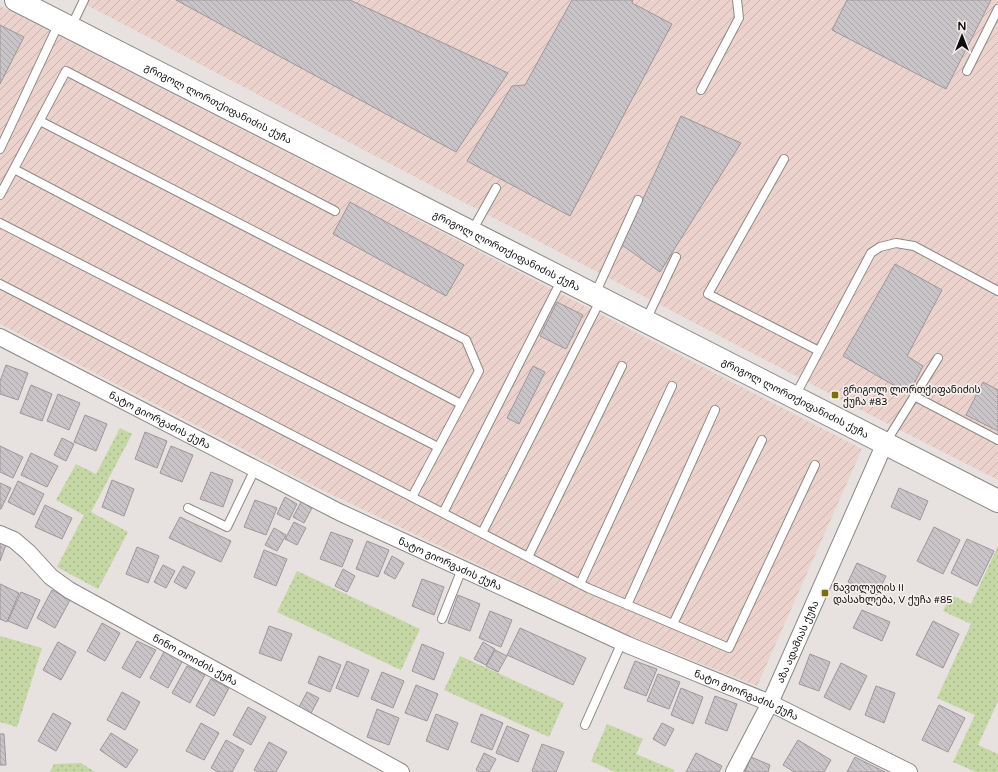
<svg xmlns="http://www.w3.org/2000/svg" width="998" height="772" viewBox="0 0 998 772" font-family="'Varela Round','Noto Sans Georgian',sans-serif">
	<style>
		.industrial { fill: url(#industrial-furrows) }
		.garden { fill: url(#garden-dots) }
		.building { fill: url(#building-back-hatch); stroke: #9c979b }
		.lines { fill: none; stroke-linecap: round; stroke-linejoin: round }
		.lane-casing { stroke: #8d8886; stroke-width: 10 }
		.street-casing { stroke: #8d8886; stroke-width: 18 }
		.secondary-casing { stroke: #8d8886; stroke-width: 24 }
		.lane { stroke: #fff; stroke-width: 8 }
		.street { stroke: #fff; stroke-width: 16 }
		.secondary { stroke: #fff; stroke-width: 22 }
		.poi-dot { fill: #7b6e0b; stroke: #f4eeec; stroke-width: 1.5 }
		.labels { text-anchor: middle; stroke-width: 3.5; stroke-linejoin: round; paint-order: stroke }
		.street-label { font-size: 10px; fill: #0e0c0c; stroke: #f4eeec }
		.poi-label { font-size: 10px; fill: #0e0c0c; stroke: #f4eeec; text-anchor: start }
	</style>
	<defs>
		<pattern id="industrial-furrows" width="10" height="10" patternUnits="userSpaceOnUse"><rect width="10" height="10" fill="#ecd2cc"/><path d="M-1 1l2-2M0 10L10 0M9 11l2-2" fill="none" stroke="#c9b3ae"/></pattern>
		<pattern id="garden-dots" width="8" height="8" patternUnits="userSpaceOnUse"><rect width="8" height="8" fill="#c5d7a4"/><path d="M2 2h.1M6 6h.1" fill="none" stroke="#a8b78c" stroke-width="1.8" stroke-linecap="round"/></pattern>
		<pattern id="building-back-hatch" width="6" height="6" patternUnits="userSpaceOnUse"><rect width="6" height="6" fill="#c9c4c7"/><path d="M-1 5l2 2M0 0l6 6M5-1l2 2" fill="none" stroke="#aba7aa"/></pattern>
	</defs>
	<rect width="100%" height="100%" fill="#e7e1df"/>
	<path class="industrial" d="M77,0H998V480L886,423Z
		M0,6L358,189L862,449L757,686L616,630L322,490L0,324Z"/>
	<path class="garden" d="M120,428L132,434L91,512L128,532L98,589L57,567L84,515L56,500L76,464L96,474Z
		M998,546V701L978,745L998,754V772H976L953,762L975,715L937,698L971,624L943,611L951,595L971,604Z
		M297,571L420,629L401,670L277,612Z
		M0,636L42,648L17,727L0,722Z
		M460,656L564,703L549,737L444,690Z
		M607,724L643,739L636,754L674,770L673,772H615L591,761Z
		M81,763L95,772H50L54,764Z"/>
	<path class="building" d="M176,0H350L508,73L456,152Z
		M572,0H633L632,3L672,24L570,216L467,161L512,86L525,85Z
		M847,0H991L946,89L832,30Z
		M0,25L24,37L0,84Z
		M681,116L741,143L660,272L622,245Z
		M350,202L464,265L446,296L333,234Z
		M895,264L942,290L907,356L923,366L909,394L843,356Z
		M557,302L583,315L566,349L540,336Z
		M6,365L28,373L18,400L0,394V381Z
		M533,366L545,372L519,424L507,418Z
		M983,382L998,390V431L966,415Z
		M31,385L52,394L42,421L20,413Z
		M58,394L80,403L69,430L47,421Z
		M85,415L107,424L96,451L74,442Z
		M145,432L167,441L157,468L135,459Z
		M62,438L74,444L66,461L54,455Z
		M0,446L23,457L13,478L0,472Z
		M171,446L193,455L182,482L160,473Z
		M31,453L58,466L47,487L21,475Z
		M211,472L233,480L223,507L200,499Z
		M112,480L134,489L124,516L102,507Z
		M18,481L44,494L34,515L8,502Z
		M0,483L11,488L1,509H0Z
		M899,488L928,501L920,520L891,507Z
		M285,497L297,504L289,520L277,514Z
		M255,500L277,508L266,535L244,527Z
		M302,500L313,506L304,523L293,517Z
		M45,505L72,518L62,539L35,527Z
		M180,517L231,541L221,562L169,538Z
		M294,522L306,528L297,545L285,539Z
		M934,527L960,540L943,574L917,561Z
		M274,528L286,535L277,551L265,545Z
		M331,532L353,540L342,567L320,559Z
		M0,539L7,542L0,561Z
		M967,539L994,551L977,586L951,573Z
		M367,541L389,550L378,577L356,569Z
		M137,547L159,556L148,583L126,574Z
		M264,550L287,559L276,586L254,577Z
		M392,556L404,563L395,579L384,573Z
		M857,563L886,576L877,595L848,582Z
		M163,565L175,571L166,588L154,582Z
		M183,566L195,572L186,589L174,582Z
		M343,569L355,576L347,592L335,586Z
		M422,579L444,587L434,615L412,606Z
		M0,584L19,593L7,622L0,619Z
		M52,590L70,600L55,628L37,618Z
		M21,592L40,600L27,629L8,621Z
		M458,595L480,604L470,631L448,623Z
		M862,610L890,622L882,641L853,628Z
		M490,611L512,620L501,647L479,638Z
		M933,621L959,634L943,668L916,655Z
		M102,623L120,633L105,661L87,651Z
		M269,626L292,634L281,661L259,653Z
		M520,628L586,658L573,685L507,655Z
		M137,641L156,650L140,678L122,668Z
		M58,642L76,652L61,680L43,670Z
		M483,642L495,649L486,665L474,659Z
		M422,644L444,653L434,680L412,671Z
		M165,650L183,660L168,688L150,678Z
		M495,650L507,656L498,672L486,666Z
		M810,654L830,662L819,691L799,684Z
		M319,656L341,665L330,692L308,683Z
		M347,661L369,670L358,697L336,688Z
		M635,661L657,669L646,696L624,688Z
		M841,663L867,676L850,710L824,697Z
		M187,666L205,675L190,703L172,693Z
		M382,672L404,681L393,708L371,699Z
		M658,674L680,682L669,709L647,701Z
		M211,679L229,688L214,716L196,706Z
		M416,685L438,694L427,721L405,713Z
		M876,686L895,693L884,723L865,715Z
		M681,688L703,697L693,724L671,715Z
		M122,692L140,702L125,730L107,720Z
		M307,692L319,698L310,715L298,709Z
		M715,696L737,704L727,731L705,723Z
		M939,705L965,718L948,752L922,740Z
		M248,707L266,717L251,745L233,735Z
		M377,709L399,718L389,745L367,737Z
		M53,713L71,723L56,751L38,741Z
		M436,714L458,723L448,750L426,741Z
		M481,714L503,723L492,750L471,742Z
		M201,723L219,733L204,760L186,751Z
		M662,723L674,729L665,746L653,739Z
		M507,726L529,735L518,762L496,753Z
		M111,733L138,750L126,768L100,750Z
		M0,734H4L6,765H0Z
		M226,740L244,750L232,772H218L211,768Z
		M798,740L831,760L824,772H794L783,765Z
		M269,742L287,752L276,772H259L254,770Z
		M542,744L564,752L556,772H535L532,771Z
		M484,753L496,759L489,772H480L476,770Z
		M696,753L722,766L719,772H686Z
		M751,757L770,765L768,772H745Z
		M855,757L885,772H847Z"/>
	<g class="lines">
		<g class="lane-casing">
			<path id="lane" d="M71,27L84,0
				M967,71L998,9
				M701,90L739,18L737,0
				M40,121L466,340L479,371L412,497
				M0,149L59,23
				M784,159L708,294L819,351
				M14,169L461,404
				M0,195L66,71L335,211
				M0,223L438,447
				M472,231L496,188
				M0,284L588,588L729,648L815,465
				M595,294L638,200
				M646,320L676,257
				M795,396L871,253L880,247L896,243L914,246L998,291
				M914,396L998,440
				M886,442L938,358
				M188,508L227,527L255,469
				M443,513L562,279
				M482,533L601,299
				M528,557L622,366
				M580,584L672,386
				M627,605L715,410
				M442,619L462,569
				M673,624L762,440
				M585,725L622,642"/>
		</g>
		<g class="street-casing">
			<g id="street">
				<path id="s1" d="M0,337L339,512L628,645L770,703L909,772"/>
				<path id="s2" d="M0,534L14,540L28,552L51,577L69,590L401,772"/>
				<path id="s3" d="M734,772L770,703L885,443"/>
			</g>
		</g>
		<g class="secondary-casing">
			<g id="secondary">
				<path id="s4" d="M16,0L998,501"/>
			</g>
		</g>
		<use href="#lane" class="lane"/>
		<use href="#street" class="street"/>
		<use href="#secondary" class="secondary"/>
	</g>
	<g class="poi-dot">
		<rect x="831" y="391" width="8" height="8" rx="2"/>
		<rect x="821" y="589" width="8" height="8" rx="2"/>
	</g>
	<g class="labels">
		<g class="street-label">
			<text dy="4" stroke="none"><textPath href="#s4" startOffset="227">გრიგოლ ლორთქიფანიძის ქუჩა</textPath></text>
			<text dy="4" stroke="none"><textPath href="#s4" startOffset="551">გრიგოლ ლორთქიფანიძის ქუჩა</textPath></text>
			<text dy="4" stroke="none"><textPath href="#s4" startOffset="875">გრიგოლ ლორთქიფანიძის ქუჩა</textPath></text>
			<text dy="4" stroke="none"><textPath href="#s1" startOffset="180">ნატო გიორგაძის ქუჩა</textPath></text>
			<text dy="4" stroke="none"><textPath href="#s1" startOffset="504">ნატო გიორგაძის ქუჩა</textPath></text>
			<text dy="4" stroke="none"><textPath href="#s3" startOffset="145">აზა ადამიას ქუჩა</textPath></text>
			<text dy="4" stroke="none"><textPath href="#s2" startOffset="234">ნინო თოიძის ქუჩა</textPath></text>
			<text dy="4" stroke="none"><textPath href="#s1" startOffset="828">ნატო გიორგაძის ქუჩა</textPath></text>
		</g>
		<g class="poi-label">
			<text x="843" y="393">გრიგოლ ლორთქიფანიძის<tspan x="843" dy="12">ქუჩა #83</tspan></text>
			<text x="833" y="591">ნავთლუღის II<tspan x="833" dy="12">დასახლება, V ქუჩა #85</tspan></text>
		</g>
	</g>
	<g transform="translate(962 36)" stroke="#f4eeec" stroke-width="3" paint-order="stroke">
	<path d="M0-3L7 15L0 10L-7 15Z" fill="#0e0c0c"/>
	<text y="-6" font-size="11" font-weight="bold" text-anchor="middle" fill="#0e0c0c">N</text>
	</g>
</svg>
